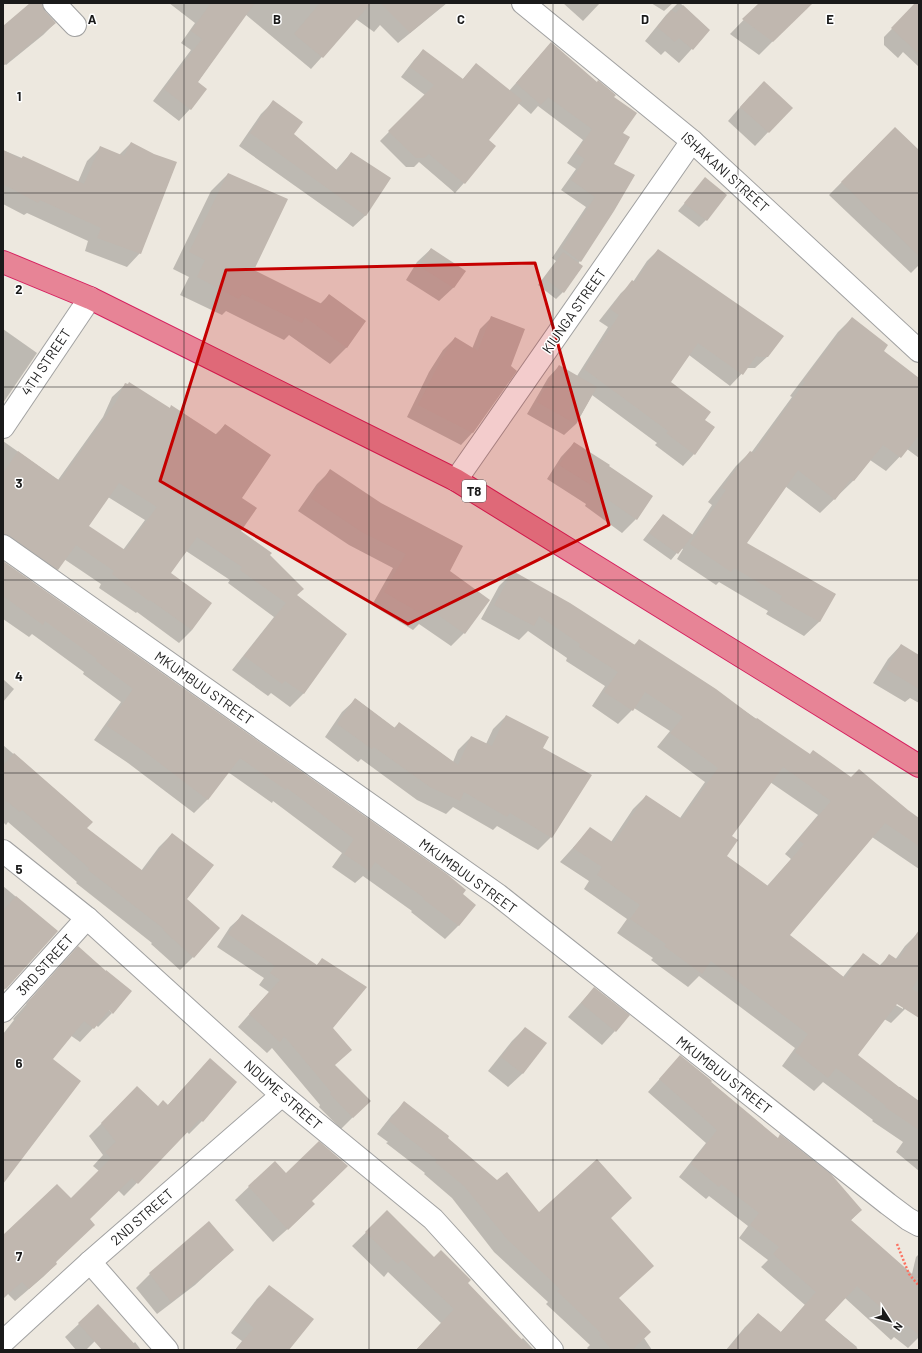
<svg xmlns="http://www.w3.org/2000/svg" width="922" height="1353" font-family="Barlow,sans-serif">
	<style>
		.shadow { fill: #0003; fill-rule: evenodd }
		.building { fill: #c0b7af; fill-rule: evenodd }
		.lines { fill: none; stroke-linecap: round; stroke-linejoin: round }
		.street-casing { stroke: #a1a1a1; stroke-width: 24 }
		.highway-casing { stroke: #d6205f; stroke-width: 24 }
		.path { stroke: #fc7161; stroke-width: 2.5; stroke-dasharray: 2 2; stroke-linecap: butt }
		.street { stroke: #fff; stroke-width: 22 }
		.highway { stroke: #e78496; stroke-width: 22 }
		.marked { fill: #c50000; fill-opacity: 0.2; stroke: #c50000; stroke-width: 3; stroke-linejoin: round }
		.grid { fill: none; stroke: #1a1a1a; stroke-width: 1; stroke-opacity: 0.55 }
		.labels { text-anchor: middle; stroke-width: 3; stroke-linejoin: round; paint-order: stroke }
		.shield { fill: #fff; stroke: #5f5f5f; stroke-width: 1 }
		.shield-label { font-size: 13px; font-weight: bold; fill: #1a1a1a }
		.street-label { font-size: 14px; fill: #1a1a1a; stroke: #fff }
		.grid-label { font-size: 13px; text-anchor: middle; font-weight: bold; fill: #1a1a1a; stroke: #fff; stroke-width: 3; stroke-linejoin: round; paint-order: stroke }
	</style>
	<rect width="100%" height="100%" fill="#ede8df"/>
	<!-- shadow -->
	<g class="shadow">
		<path d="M32 3H41V7L55 23 43 35 6 65 3 62V27Z"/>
		<path d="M169 3H447L398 43 380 25 374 32 356 19 311 69 245 14 197 83 205 89 190 109 179 121 153 101 191 50 181 43 195 23Z"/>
		<path d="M563 3H600L583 21Z"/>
		<path d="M651 3H673L664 11Z"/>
		<path d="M678 3H680L709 30 679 63 665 51 661 55 645 41 666 15Z"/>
		<path d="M760 3H765L793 21 759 55 730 34Z"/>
		<path d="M917 3 919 5V67L903 52 898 58 884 45V37Z"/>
		<path d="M551 43 613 97 621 133 612 164 613 211 578 264 582 267 563 292 556 299 538 285 556 261 552 258 586 207 561 190 576 169 567 163 583 140 538 106 531 114 518 103 487 140 464 183 455 193 419 162 414 167H406L380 141 425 95 401 77 414 60 423 50 462 80 476 64 509 91Z"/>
		<path d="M750 96 791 108 755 146 728 121Z"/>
		<path d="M273 102 293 135 336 170 351 153 366 215 353 227 239 146 261 114Z"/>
		<path d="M895 128 919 151V265L911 273 829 195Z"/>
		<path d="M131 143 140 253 127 267 85 251 88 241 27 213 24 215 3 204V150L78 182 87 161 101 147 119 155Z"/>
		<path d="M228 174 252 270 320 304 329 295 347 347 330 364 289 335 284 340 226 311 222 315 180 295 189 277 173 269 211 191Z"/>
		<path d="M705 179 706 220 699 227 678 211Z"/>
		<path d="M431 249 464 271 453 288 439 301 406 280 417 262Z"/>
		<path d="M658 250 767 357 755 368H747L730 386 689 355 670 382 703 420 714 428 694 454 683 466 655 445 657 443 592 395 576 424 564 435 527 414 548 378 559 366 577 376 608 327 599 321 621 293 633 282 647 261Z"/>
		<path d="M492 317 509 367 515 371 472 433 461 445 407 417 429 372 443 350 455 338 472 349 480 329Z"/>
		<path d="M852 318 882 351 919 379V458L907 449 886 471 870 460 854 480 820 513 785 486 745 544 835 594 819 622 804 636 766 614 768 611 719 582 716 585 677 559 683 549 681 548 671 560 643 540 657 522 663 515 692 535 712 505 708 502 736 466 750 452 751 453 792 397 790 396 838 332Z"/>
		<path d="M3 329 37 353 3 403Z"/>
		<path d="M126 384 169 409 171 407 215 435 225 425 241 498 240 531 268 555 295 595 345 634 303 694 290 707 271 693 268 696 232 670 274 617 228 583 230 580 186 551 169 574 192 630 179 643 137 612 136 613 99 588 101 584 64 559 58 569 44 582 3 553V441L58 480 103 417 112 397ZM108 497 145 520 123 550 87 526Z"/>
		<path d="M574 443 608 466 636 519 622 533 585 506 586 504 547 479 561 457Z"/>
		<path d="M330 471 448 571 488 600 464 633 451 646 419 624 413 630 372 605 393 568 349 545 298 511 317 484Z"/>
		<path d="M3 563 461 894 475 905 458 926 445 939 411 912 412 911 363 876 355 883 332 867 342 853 273 801 272 803 228 772 207 800 194 813 128 763 94 740 121 702 83 674 84 672 32 634 29 637 3 619Z"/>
		<path d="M513 572 634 645 639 640 810 755 851 778 919 819V869L872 837 789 935 843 977 850 968 863 955 879 966 889 956 895 960 905 946 919 932V1002L913 997 905 1009 891 1023 884 1019 856 1056 919 1102V1171L896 1152 903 1142 872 1121 873 1120 823 1082 814 1091 782 1066 795 1048 699 976 688 987 651 960 653 958 617 933 627 919 584 889 589 881 560 862 590 829 611 842 633 809 646 796 680 818 705 782 657 747 670 731 634 708 618 724 592 706 605 686 566 661 567 658 528 631 519 640 481 619 499 586ZM770 782 818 815 785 854 791 859 767 886 726 856 730 836ZM893 1001 903 1007V1009L892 1003Z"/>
		<path d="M901 645 919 656V703L910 698 905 702 873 683 888 659Z"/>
		<path d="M3 679 14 689 3 702Z"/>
		<path d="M356 699 394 728 399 723 453 762 458 750 471 737 486 744 493 729 506 716 542 748 551 837 538 850 497 826 493 830 453 807 446 814 417 800 361 759 358 762 325 737 342 712Z"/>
		<path d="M3 745 92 822 86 828 141 871 159 847 172 834 186 900 193 957 180 970 151 944 152 943 76 883 77 882 8 822 6 825 3 822Z"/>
		<path d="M3 886 57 931 3 991Z"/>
		<path d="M242 916 316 966 323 959 332 1028 334 1066 369 1101 341 1129 319 1107 320 1105 272 1048 267 1053 238 1027 269 992 259 985 264 978 217 947 230 927Z"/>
		<path d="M64 962 112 1013 98 1027 96 1025 80 1042 70 1035 51 1059 3 1182V1034L14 1020 13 1019Z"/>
		<path d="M594 988 615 1031 602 1045 568 1017Z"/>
		<path d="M525 1028 545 1044 522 1074 508 1087 488 1071 512 1041Z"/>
		<path d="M680 1056 861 1210 850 1221 919 1293V1337L908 1348 894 1337 891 1340 845 1298 824 1320 857 1347 855 1350H726L745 1327 758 1314 780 1333 805 1305 761 1267 768 1260 739 1238 748 1226 709 1196 706 1199 679 1177 706 1143 648 1092Z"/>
		<path d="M210 1059 202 1121 189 1134 187 1132 124 1196 118 1190 89 1219 55 1263 56 1264 43 1277 15 1301 8 1294 3 1299V1236L71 1200 99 1171 93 1166 103 1155 89 1136 137 1088 158 1107 167 1106Z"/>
		<path d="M404 1103 497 1181 539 1214 610 1218 618 1299 652 1350H589L587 1348 590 1345 546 1304 548 1302 494 1252 452 1198 424 1174 425 1173 386 1143 388 1142 377 1134 392 1115Z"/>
		<path d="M275 1162 311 1201 300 1218 273 1242 235 1200Z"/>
		<path d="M387 1212 434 1258 467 1283 521 1340 523 1338 534 1350H416L441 1323 388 1272 384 1277 352 1246Z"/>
		<path d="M233 1250 195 1285 157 1314 136 1288 150 1274Z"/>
		<path d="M919 1254V1279L911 1278 916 1257Z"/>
		<path d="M269 1287 270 1350H235L242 1341 231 1333 257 1299Z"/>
		<path d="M98 1306 100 1336 86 1350H76L65 1337Z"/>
		<path d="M135 1342 141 1350H127Z"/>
	</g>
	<!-- building -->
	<g class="building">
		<path d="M30 3H42L45 11 56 23 3 66V26Z"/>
		<path d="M211 3H255L198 82 207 89 191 110 164 89 202 39 191 31Z"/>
		<path d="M320 3H371L323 58 294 34Z"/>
		<path d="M380 3H446L410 33Z"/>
		<path d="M759 3H813L773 42 742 19Z"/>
		<path d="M915 3H919V54L891 28Z"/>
		<path d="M683 5 710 30 693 50 679 38 675 42 657 27 671 10 676 13Z"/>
		<path d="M551 42 597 82 598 80 616 95 614 97 637 113 623 133 630 137 614 164 635 175 614 211 581 262 562 248 595 197 571 180 585 159 576 153 592 129 548 97 541 105 516 83Z"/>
		<path d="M423 49 463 79 476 63 522 100 489 140 496 146 465 184 429 154 424 158H416L388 131 434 85 410 67Z"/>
		<path d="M764 81 793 108 769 133 740 107Z"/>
		<path d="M273 100 303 122 294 134 338 171 351 152 391 178 366 216 250 133Z"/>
		<path d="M895 127 919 150V256L884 222 883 223 841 182Z"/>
		<path d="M131 142 154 154 177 162 141 254 97 238 101 228 40 200 38 203 3 184V150L21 159 23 156 84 184 100 146 124 156Z"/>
		<path d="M228 173 288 199 254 270 322 304 329 294 366 321 347 348 305 317 302 323 242 294 239 299 197 277 205 260 189 252Z"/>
		<path d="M705 177 727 195 707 221 684 203Z"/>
		<path d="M431 248 466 271 454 288 419 266Z"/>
		<path d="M658 249 784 336 768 357H759L756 356 743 375 698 343 671 382 711 412 705 420 715 427 695 455 666 433 668 431 584 369 619 315 610 309 632 280 635 282Z"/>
		<path d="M563 252 583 266 564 293 544 278Z"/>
		<path d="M491 316 525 329 511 366 517 371 473 433 418 405 441 360 455 337 478 351Z"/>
		<path d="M852 317 888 345 884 351 919 378V435L901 458 883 445 854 481 851 479 835 500 798 470 747 543 836 594 820 622 780 600 782 596 734 568 731 572 690 544 726 490 722 488 750 451 754 453 805 382 803 381Z"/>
		<path d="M559 365 597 387 576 424 537 402Z"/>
		<path d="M129 382 170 408 171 405 217 435 225 424 271 455 242 498 257 508 241 531 272 553 270 555 304 589 297 595 347 634 304 694 285 681 282 684 244 656 286 603 240 570 242 567 197 537 171 573 212 603 192 630 150 600 149 601 112 574 114 571 76 545 58 570 10 536 3 534V473L18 451 60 481 116 402 125 383 128 384ZM119 483 157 507 125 550 89 526Z"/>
		<path d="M574 442 610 465 609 466 653 496 637 520 597 492 599 490 559 465Z"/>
		<path d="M330 469 381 503 463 546 450 571 490 600 465 634 431 610 427 617 384 592 406 554 362 532 311 498Z"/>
		<path d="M663 514 693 535 678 554 649 533Z"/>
		<path d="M3 561 447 874 466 890 463 894 476 905 459 926 423 899 424 898 375 862 369 871 344 854 354 839 287 788 286 790 240 758 208 800 141 749 107 726 133 689 96 661 97 659 45 621 43 625 3 596Z"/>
		<path d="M513 571 570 603 635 645 639 639 716 689 756 719 757 718 810 754 813 750 851 777 859 769 908 810 919 818V846L885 823 790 935 845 978 863 953 881 966 889 954 898 960 919 930V977L912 989 919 993V1018L897 1004 858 1055 899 1087H900L919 1101V1130L885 1107 886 1106 836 1068 828 1078 795 1052 808 1034 711 961 702 974 664 946 666 944 630 919 640 905 597 875 602 867 573 848 590 827 614 843 646 795 682 819 718 768 670 733 683 717 645 692 633 711 604 692 618 672 579 647 580 644 539 616 534 626 494 605ZM783 767 831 801 798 840 804 844 768 886 727 856 738 840 732 836Z"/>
		<path d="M901 644 919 655V689L886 669Z"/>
		<path d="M355 698 395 728 399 722 458 765 471 736 492 746 506 715 549 737 543 748 592 775 552 838 510 813 507 817 464 792 460 801 430 787 374 747 372 749 337 724Z"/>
		<path d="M14 753 93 822 87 828 143 871 172 833 214 865 187 899 220 928 194 958 163 930 164 929 88 870 89 868 22 810 20 812 3 798V766Z"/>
		<path d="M16 896 58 931 6 989 3 987V911Z"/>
		<path d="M242 914 317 965 322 958 367 987 333 1028 352 1050 335 1065 371 1101 353 1118 330 1094 331 1092 284 1036 280 1042 249 1014 280 980 270 973 275 966 228 934Z"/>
		<path d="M78 946 106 971V970L132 991 113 1014 109 1010 94 1029 84 1021 53 1059 81 1081 3 1184V1036L28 1005 26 1004Z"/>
		<path d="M594 987 630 1015 616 1032 581 1003Z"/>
		<path d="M525 1027 547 1043 523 1074 501 1057Z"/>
		<path d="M680 1055 712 1081 711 1082 778 1138 780 1134 831 1174 862 1210 851 1220 919 1280V1335L907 1325 904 1328 857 1286 825 1320 859 1350H727L758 1313 781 1332 816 1292 773 1254 779 1247 750 1225 759 1213 721 1184 719 1187 691 1164 717 1130 659 1079Z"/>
		<path d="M210 1058 237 1082 203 1122 200 1119 138 1184 132 1178 90 1219 95 1225 56 1262 57 1264 29 1289 22 1282 3 1298V1235L57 1184 71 1198 111 1158 105 1152 116 1142 101 1123 137 1086 158 1106 163 1100 168 1105Z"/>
		<path d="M404 1101 449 1136 448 1138 497 1180 507 1172 539 1212 597 1159 632 1198 611 1218 654 1266 619 1298 651 1332 632 1350H612L599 1335 601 1333 557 1291 560 1289 507 1239 464 1186 435 1162 437 1160 398 1130 399 1129 389 1121Z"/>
		<path d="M319 1141 348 1166 312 1201 315 1204 288 1230 248 1186 275 1161 286 1173Z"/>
		<path d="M387 1210 434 1257 441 1250 471 1280 468 1283 532 1350H416L454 1309 402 1260 398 1264 365 1232Z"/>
		<path d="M209 1221 234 1250 210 1271 171 1302 149 1273Z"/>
		<path d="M269 1285 314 1319 289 1350H235L254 1328 243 1319Z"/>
		<path d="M98 1304 140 1350H102L78 1323Z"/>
	</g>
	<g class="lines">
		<!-- street casing -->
		<g class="street-casing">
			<g id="street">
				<path d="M54 3 75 25"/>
				<path d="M523 3 692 141 919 351"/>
				<path d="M3 427 90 298"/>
				<path d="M456 480 692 141"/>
				<path d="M3 546 498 895 888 1204 908 1219 919 1225"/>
				<path d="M3 851 87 918 282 1095 433 1219 552 1350"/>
				<path d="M3 1011 87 918"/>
				<path d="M90 1262 167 1350"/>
				<path d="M3 1342 90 1262 282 1095"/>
			</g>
		</g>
		<!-- highway casing -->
		<g class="highway-casing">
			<path id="highway" d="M3 262 90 298 456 480 919 766"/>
		</g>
		<!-- path -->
		<path class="path" d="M897 1244 909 1274 919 1286"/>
		<!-- street -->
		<use href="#street" class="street"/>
		<!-- highway -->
		<use href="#highway" class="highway"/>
	</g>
	<!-- marked area -->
	<path class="marked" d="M535 263 609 525 408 624 160 481 226 270Z"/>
	<!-- grid -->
	<path class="grid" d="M184 3V1350M369 3V1350M553 3V1350M738 3V1350M3 193H919M3 387H919M3 580H919M3 773H919M3 966H919M3 1160H919"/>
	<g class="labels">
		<!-- shield labels -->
		<rect class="shield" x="462" y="480" width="24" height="22" rx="3"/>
		<g class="shield-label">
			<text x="474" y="496">T8</text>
		</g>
		<!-- street labels -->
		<g class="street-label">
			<text transform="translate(725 172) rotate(42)" y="5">ISHAKANI STREET</text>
			<text transform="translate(574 311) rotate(-55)" y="5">KIUNGA STREET</text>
			<text transform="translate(46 362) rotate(-56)" y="5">4TH STREET</text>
			<text transform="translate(204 688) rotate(35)" y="5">MKUMBUU STREET</text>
			<text transform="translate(468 876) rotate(36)" y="5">MKUMBUU STREET</text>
			<text transform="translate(45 965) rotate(-48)" y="5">3RD STREET</text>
			<text transform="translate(724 1075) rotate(38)" y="5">MKUMBUU STREET</text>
			<text transform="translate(283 1095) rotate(41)" y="5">NDUME STREET</text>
			<text transform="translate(142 1217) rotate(-41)" y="5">2ND STREET</text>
		</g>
	</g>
	<g class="grid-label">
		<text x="92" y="24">A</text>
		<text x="277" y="24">B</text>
		<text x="461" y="24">C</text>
		<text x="645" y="24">D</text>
		<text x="830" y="24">E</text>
		<text x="19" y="101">1</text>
		<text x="19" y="294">2</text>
		<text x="19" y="488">3</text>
		<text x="19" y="681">4</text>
		<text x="19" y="874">5</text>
		<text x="19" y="1068">6</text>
		<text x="19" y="1261">7</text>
	</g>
	<!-- border -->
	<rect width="922" height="1353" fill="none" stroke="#1a1a1a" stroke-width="8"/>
	<!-- north arrow -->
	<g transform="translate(890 1321) rotate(126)" stroke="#ffffff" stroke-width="3" paint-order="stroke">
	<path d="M0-3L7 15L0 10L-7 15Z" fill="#1a1a1a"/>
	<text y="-6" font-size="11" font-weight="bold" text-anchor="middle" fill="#1a1a1a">N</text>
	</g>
</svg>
